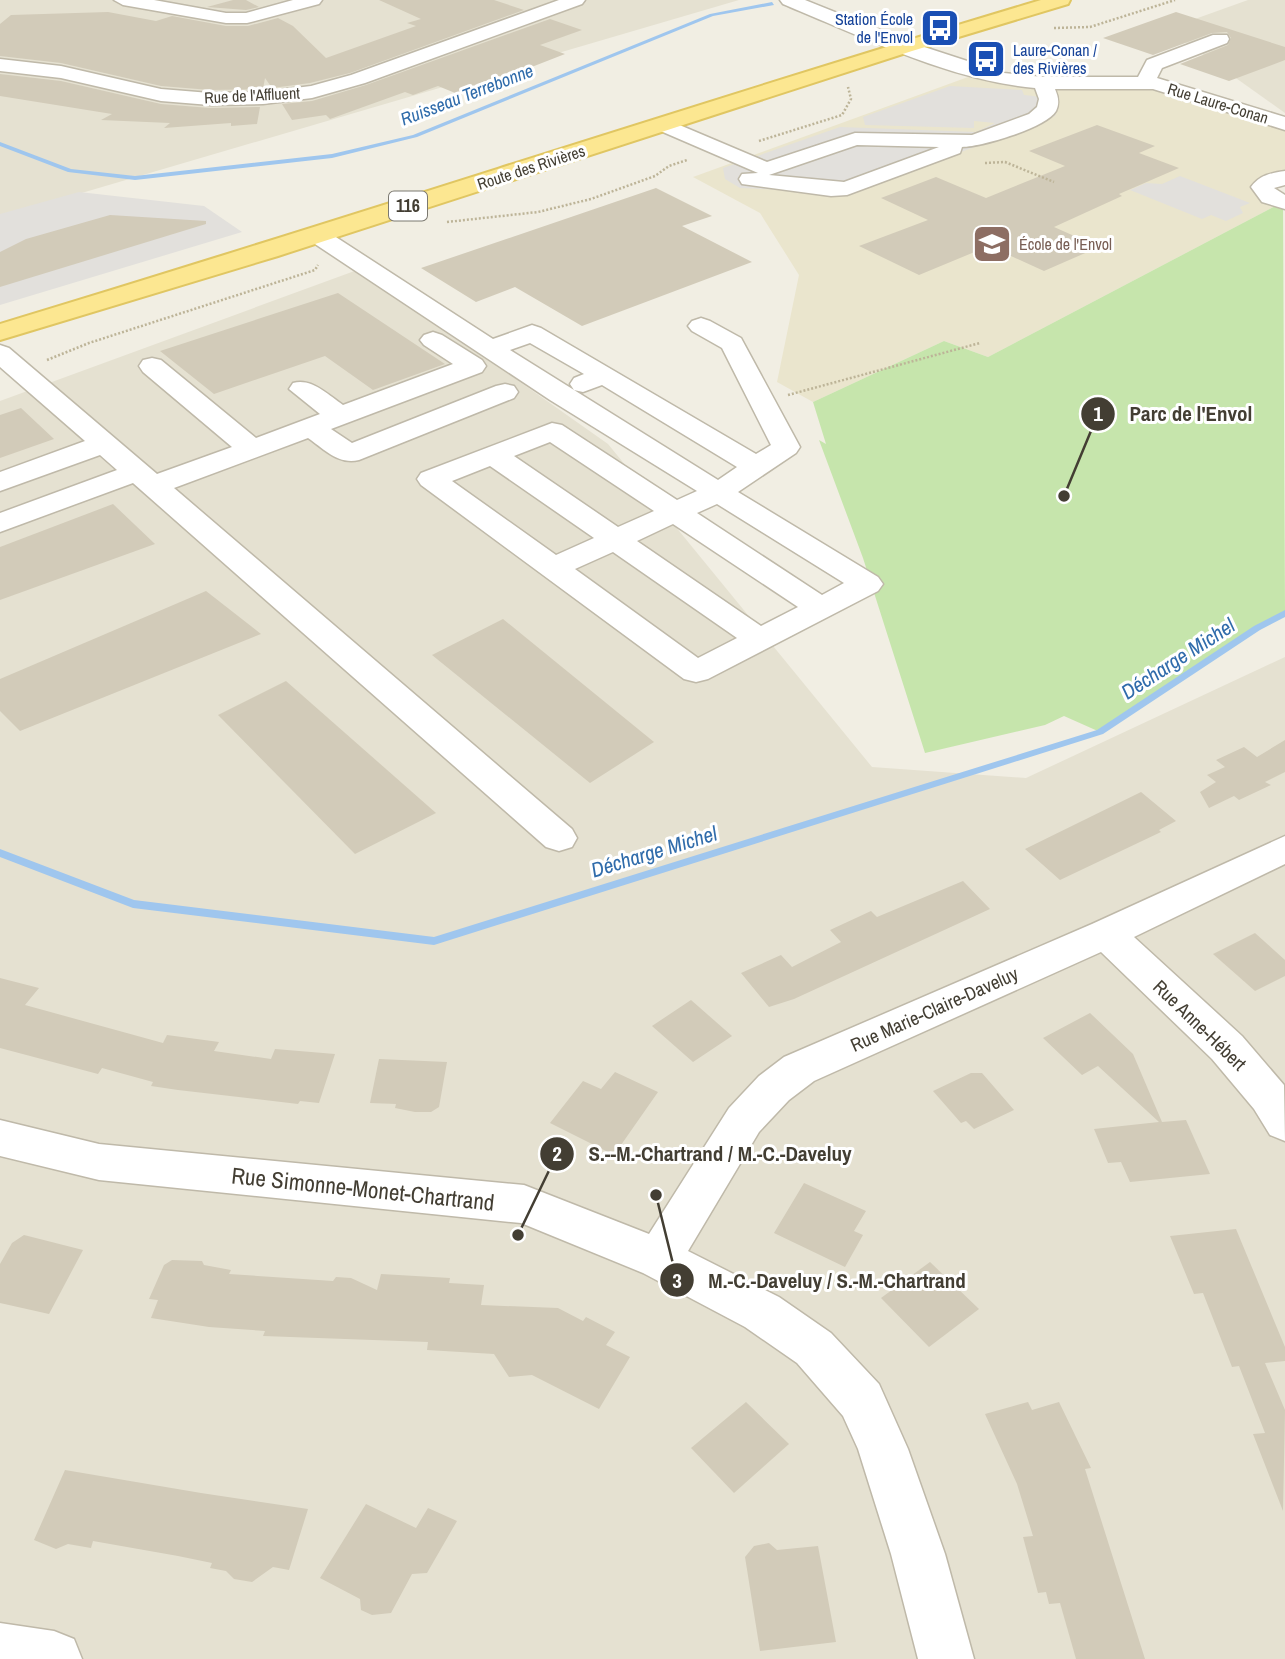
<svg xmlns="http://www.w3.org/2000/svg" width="1285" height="1659" font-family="'Archivo Narrow',sans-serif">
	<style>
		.residential { fill: #e5e1d1 }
		.education { fill: #eae5cd }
		.green { fill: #c6e5ac }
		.parking { fill: #e2e0dc }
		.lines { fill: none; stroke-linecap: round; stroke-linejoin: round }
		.stream { fill: #9fc6ee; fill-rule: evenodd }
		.building { fill: #d2cbb9 }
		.minor-casing { stroke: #bfb9a9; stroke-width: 3 }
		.major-casing { stroke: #e0c662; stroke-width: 4 }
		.path { stroke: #bdb498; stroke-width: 2.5; stroke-dasharray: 2 2; stroke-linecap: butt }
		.minor { fill: #fff; fill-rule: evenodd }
		.major { fill: #fce791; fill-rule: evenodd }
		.labels { text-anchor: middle; stroke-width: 6; stroke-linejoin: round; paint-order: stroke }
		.far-transit-label { font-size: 16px; fill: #164399; stroke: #fff; text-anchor: end }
		.far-street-label { font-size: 16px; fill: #433e33; stroke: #fff }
		.far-education-label { font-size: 16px; fill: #785e54; stroke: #fff; text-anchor: start }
		.far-water-label { font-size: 18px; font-style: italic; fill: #306cab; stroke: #fff }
		.shield { fill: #fff; stroke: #7b7870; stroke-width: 2 }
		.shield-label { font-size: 18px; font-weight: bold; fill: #433e33 }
		.street-label { font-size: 19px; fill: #433e33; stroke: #fff }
		.water-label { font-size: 21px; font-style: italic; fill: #306cab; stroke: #fff }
		.near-street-label { font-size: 23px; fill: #433e33; stroke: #fff }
		.leader { fill: none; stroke: #433e33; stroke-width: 2.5 }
		.callout-dot { fill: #433e33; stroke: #fff; stroke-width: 2.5 }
		.mark-label { font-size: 21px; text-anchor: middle; font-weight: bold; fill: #fff }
		.callout-label { font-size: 21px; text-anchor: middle; font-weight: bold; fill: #433e33; stroke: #fff; stroke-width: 6; stroke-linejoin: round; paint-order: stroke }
	</style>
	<rect width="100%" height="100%" fill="#f1eee3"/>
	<!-- residential -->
	<g class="residential">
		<path d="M0 0H739L0 217Z"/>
		<path d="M1248 0H1285V113L1167 29Z"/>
		<path d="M360 269 608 444 872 767 1026 778 1285 657V1659H0V401Z"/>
	</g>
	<!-- education -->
	<path class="education" d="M979 73 1011 80 1139 83 1285 124V178L1267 182 1283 202 988 357 944 341 813 402 777 382 799 275 760 213 693 177Z"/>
	<!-- green -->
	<path class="green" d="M1283 202 1285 614 1232 642 1100 732 1064 716 1045 725 925 753 863 558 819 440 826 444 813 402 944 341 988 357Z"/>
	<!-- parking -->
	<g class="parking">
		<path d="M950 86 1022 90 1024 95 1034 96 1059 106 1055 116 1034 125 850 193 740 188 725 179 723 168 840 127 976 132 995 123 974 121V128L865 125 863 117Z"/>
		<path d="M1180 176 1250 203 1240 207 1243 213 1226 221 1211 215 1202 219 1130 190 1146 183 1162 184Z"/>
		<path d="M79 192 204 206 242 232 0 305V214Z"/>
	</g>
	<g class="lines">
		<!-- stream -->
		<g class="stream">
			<path d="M772 2 774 5 713 16 417 137 332 158 135 180 68 172 0 146V142L71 169 135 176 332 154 413 135 710 14Z"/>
			<path d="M1285 610V617L1260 630 1103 734 434 945 133 908 0 857V849L134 900 434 937 1097 730 1254 626Z"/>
		</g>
	</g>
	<!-- building -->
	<g class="building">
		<path d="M233 0H246L259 7 246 10 207 7Z"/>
		<path d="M379 0H494L524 10 350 73 310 83 272 88 265 78 263 89 210 90 161 86 61 63 0 56V24L11 15 108 12 156 21 172 16 226 26H248L278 18 293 26 326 58 416 26 407 23 421 19Z"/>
		<path d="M1176 12 1285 47V60L1229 81 1180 64 1228 45 1231 38 1227 32 1212 33 1153 55 1103 38Z"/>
		<path d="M550 19 582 30 540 45 565 54 460 95 438 86 413 95 405 92 330 119 326 115 292 120 282 104 312 101 366 85Z"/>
		<path d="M0 74 61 81 161 104 210 108 260 107 257 124 231 126V123L164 128 170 123 101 120 112 114 0 96Z"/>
		<path d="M1097 125 1155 146 1139 153 1179 168 1119 194 1122 196 1054 227 1099 247 1044 271 989 246 919 275 859 246 928 220 881 198 936 177 986 198 1065 166 1029 151Z"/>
		<path d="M656 188 712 216 682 226 752 262 582 326 515 287 476 302 421 268Z"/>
		<path d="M110 215 206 221V224L0 287V252L26 239Z"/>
		<path d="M338 293 445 364 373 390 325 356 214 394 160 351Z"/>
		<path d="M21 408 54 439 0 458V415Z"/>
		<path d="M113 504 155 544 0 600V547Z"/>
		<path d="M206 591 261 634 20 731 0 711V679Z"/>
		<path d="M503 619 654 742 590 783 432 655Z"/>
		<path d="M286 681 436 813 355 854 218 715Z"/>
		<path d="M1285 740V772L1265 782 1271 785 1239 800 1234 796 1209 808 1200 792 1216 782 1207 775 1225 767 1216 760 1244 747 1257 757Z"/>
		<path d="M1141 792 1176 821 1159 830 1161 832 1060 880 1025 849Z"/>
		<path d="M963 881 990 909 794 999 769 1007 741 973 781 955 792 967 841 942 830 930 871 911 877 917Z"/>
		<path d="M1255 933 1285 960V976L1255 991 1213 954Z"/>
		<path d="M0 978 39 988 25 1005 163 1043 167 1035 219 1042 214 1051 271 1059 275 1049 335 1054 319 1103 300 1101 298 1104 178 1090 151 1086 153 1082 102 1068 98 1074 0 1048Z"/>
		<path d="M691 1000 732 1036 693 1062 652 1026Z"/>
		<path d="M1090 1013 1133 1054 1162 1122 1186 1120 1210 1174 1130 1182 1121 1162 1108 1163 1094 1129 1159 1122 1098 1066 1082 1075 1043 1038Z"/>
		<path d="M379 1059 447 1062 439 1107 431 1112H415L395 1108 396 1104 370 1103Z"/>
		<path d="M615 1072 658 1092 614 1155 550 1123 583 1081 601 1089Z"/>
		<path d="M971 1073H982L1014 1110 974 1129 966 1121 961 1123 933 1091Z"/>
		<path d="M804 1183 866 1211 854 1231 863 1235 845 1267 774 1233Z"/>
		<path d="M1236 1229 1285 1347V1361L1265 1363 1285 1410 1283 1511 1253 1434 1265 1433 1239 1366 1232 1367 1203 1293 1194 1294 1170 1236Z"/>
		<path d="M24 1235 83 1250 49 1314 0 1303V1264L12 1243Z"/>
		<path d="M172 1260 202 1261 204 1265 231 1270 229 1274 333 1281 336 1277 351 1278 377 1290 381 1274 450 1278 449 1283 484 1285 481 1305 558 1308 583 1321 586 1317 615 1332 606 1345 630 1357 599 1409 532 1375 509 1377 494 1354 427 1350 428 1342 263 1336 265 1331 209 1327 151 1318 158 1300 149 1299 164 1265Z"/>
		<path d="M930 1262 979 1309 929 1347 881 1298Z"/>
		<path d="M746 1402 789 1444 734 1493 691 1448Z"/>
		<path d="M1028 1402 1032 1410 1059 1402 1091 1468 1085 1469 1145 1659H1076L1060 1603 1049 1604 1046 1592 1038 1593 1023 1537 1033 1536 1017 1484 985 1414Z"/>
		<path d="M65 1470 201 1493 308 1509 289 1570 273 1567 252 1582 234 1579 226 1571 210 1568 212 1563 178 1556 93 1541 91 1548 68 1544 56 1549 34 1540Z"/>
		<path d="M366 1504 416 1528 428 1508 457 1521 427 1573 412 1574 391 1613 372 1615 361 1610 360 1599 320 1578Z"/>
		<path d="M769 1543 777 1550 818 1546 836 1642 760 1651 745 1557 754 1546Z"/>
	</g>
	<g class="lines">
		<!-- minor casing -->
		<g class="minor-casing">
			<g id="minor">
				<path d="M114 0H154L226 13H246L293 0H322L319 4 247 23H226L123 5Z"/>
				<path d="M559 0H585L582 4 365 83 312 98 263 104 210 105 161 101 61 78 0 71V59L61 66 161 89 210 93 263 92 311 86 351 75Z"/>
				<path d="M780 0H805L912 43 1004 73 1043 77H1138L1147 60 1213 35H1227L1229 39 1227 43 1162 68 1157 78 1285 117V130L1153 89H1055C1058 96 1060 103 1056 111 1046 128 981 147 962 147L960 153 847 195 831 196 742 184 739 179 742 174 758 173 656 129 653 125 656 121H670L767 162 855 133 972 135 1029 114 1037 107 1039 99 1035 88C948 80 863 37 783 4ZM857 145 939 147 844 182 769 175Z"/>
				<path d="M1285 171V185L1274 188 1285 195V209L1262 202 1251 187C1260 175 1271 173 1285 171Z"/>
				<path d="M317 228 325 230 493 339 532 325 541 328 756 454 771 445 722 348 692 331 688 326 692 321 701 318 710 321 741 338 800 447 796 453 738 492 878 577 883 584 878 591 708 679 696 682 684 679 421 485 417 479 421 473 552 423 562 425 677 500 697 491 550 400 309 240 305 235 309 230ZM530 343 584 374 574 378 570 384 574 390 583 392 602 385 737 467 718 480 510 350ZM550 442 654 511 618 527 514 456ZM490 466 594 538 556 555 452 481ZM717 504 844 583 822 595 697 513ZM673 524 798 607 761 626 637 541ZM613 552 737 638 698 658 575 569Z"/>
				<path d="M433 332 442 335 482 360 486 366 482 372 331 429 352 443 496 386 505 384 514 386 518 392 514 398 359 460C338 465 324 449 308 438L174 488 572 829 577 838 572 847 559 851 546 847 133 483 0 532V513L117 470 100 455 0 491V472L85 441 0 367V345L9 348 157 474 232 447 143 372 139 366 143 360 152 358 161 360 256 438 320 414 289 389 293 383C312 378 327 394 343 405L453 364 424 345 420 340 424 335Z"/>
				<path d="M1285 836V864L1134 937 1242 1036 1284 1085 1285 1141 1270 1135 1254 1109 1212 1059 1101 952 814 1081 789 1100 759 1132 688 1251 779 1297 831 1333 879 1384 908 1449 945 1554 974 1659H918L891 1554 858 1449 843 1416 797 1363 745 1327 643 1273 521 1223 99 1180 0 1156V1120L99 1144 524 1185 649 1234 729 1108 759 1076 784 1057 1092 924Z"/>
				<path d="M0 1623 54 1631 74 1639 82 1659H0Z"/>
			</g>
		</g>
		<!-- major casing -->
		<g class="major-casing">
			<path id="major" d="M1041 0H1070L1068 4 912 51 278 256 0 340V324C348 219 693 104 1041 0Z"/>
		</g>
		<!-- path -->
		<g class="path">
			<path d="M1054 28 1090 27 1175 0"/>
			<path d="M759 141 842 115 851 99 848 87"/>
			<path d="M985 163 1005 162 1054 182"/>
			<path d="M447 222 538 212 591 199 655 176 669 166 687 160"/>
			<path d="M47 360 89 343 315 270 318 265"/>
			<path d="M788 395 980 343"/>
		</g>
		<!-- minor -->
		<use href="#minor" class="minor"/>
		<!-- major -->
		<use href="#major" class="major"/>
	</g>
	<!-- icons -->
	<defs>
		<g id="bus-square" transform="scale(2.0125)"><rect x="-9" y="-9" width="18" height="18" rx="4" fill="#1a4fb4" stroke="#fff"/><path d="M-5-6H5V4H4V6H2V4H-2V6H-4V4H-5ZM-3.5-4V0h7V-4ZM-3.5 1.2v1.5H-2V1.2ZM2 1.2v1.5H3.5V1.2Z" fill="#fff"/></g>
		<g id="school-square" transform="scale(2.0125)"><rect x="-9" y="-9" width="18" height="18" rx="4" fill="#8d6e63" stroke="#fff"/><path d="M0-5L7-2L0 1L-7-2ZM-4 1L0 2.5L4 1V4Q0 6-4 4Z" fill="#fff"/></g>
	</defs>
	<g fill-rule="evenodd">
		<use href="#bus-square" x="940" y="28"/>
		<use href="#bus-square" x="986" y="59"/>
		<use href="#school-square" x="992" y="244"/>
	</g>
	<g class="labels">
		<!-- far-transit labels -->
		<g class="far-transit-label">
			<text x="913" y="25">Station École<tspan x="913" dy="18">de l'Envol</tspan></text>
			<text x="1013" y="56" text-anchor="start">Laure-Conan /<tspan x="1013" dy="18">des Rivières</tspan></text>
		</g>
		<!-- far-street labels -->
		<g class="far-street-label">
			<text transform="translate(252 95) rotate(-3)" y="6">Rue de l'Affluent</text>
			<text transform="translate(1218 103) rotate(17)" y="6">Rue Laure-Conan</text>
			<text transform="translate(531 167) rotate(-18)" y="6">Route des Rivières</text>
		</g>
		<!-- far-education labels -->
		<g class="far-education-label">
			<text x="1019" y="250">École de l'Envol</text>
		</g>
		<!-- far-water labels -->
		<g class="far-water-label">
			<text transform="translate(467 95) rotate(-21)" y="6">Ruisseau Terrebonne</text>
		</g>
		<!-- shield labels -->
		<rect class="shield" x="389" y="191.5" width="38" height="29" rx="5"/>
		<g class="shield-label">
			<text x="408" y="212">116</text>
		</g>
		<!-- street labels -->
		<g class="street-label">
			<text transform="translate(934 1009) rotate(-24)" y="7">Rue Marie-Claire-Daveluy</text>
			<text transform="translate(1200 1025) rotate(44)" y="7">Rue Anne-Hébert</text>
		</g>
		<!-- water labels -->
		<g class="water-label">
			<text transform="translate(1178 659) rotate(-33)" y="7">Décharge Michel</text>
			<text transform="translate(654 852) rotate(-17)" y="7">Décharge Michel</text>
		</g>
		<!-- near-street labels -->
		<g class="near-street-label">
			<text transform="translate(363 1189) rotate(6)" y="8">Rue Simonne-Monet-Chartrand</text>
		</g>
	</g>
	<!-- callouts -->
	<path class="leader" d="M1064 496L1098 414M518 1235L557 1154M656 1195L677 1280"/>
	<g class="callout-dot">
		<circle cx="1064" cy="496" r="7"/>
		<circle cx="518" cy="1235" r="7"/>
		<circle cx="656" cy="1195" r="7"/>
		<circle cx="1098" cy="414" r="18"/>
		<circle cx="557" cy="1154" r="18"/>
		<circle cx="677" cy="1280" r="18"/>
	</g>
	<g class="mark-label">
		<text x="1098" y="421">1</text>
		<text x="557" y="1161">2</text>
		<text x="677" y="1288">3</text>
	</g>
	<g class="callout-label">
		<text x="1191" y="421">Parc de l'Envol</text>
		<text x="720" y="1161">S.--M.-Chartrand / M.-C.-Daveluy</text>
		<text x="837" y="1288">M.-C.-Daveluy / S.-M.-Chartrand</text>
	</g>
</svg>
